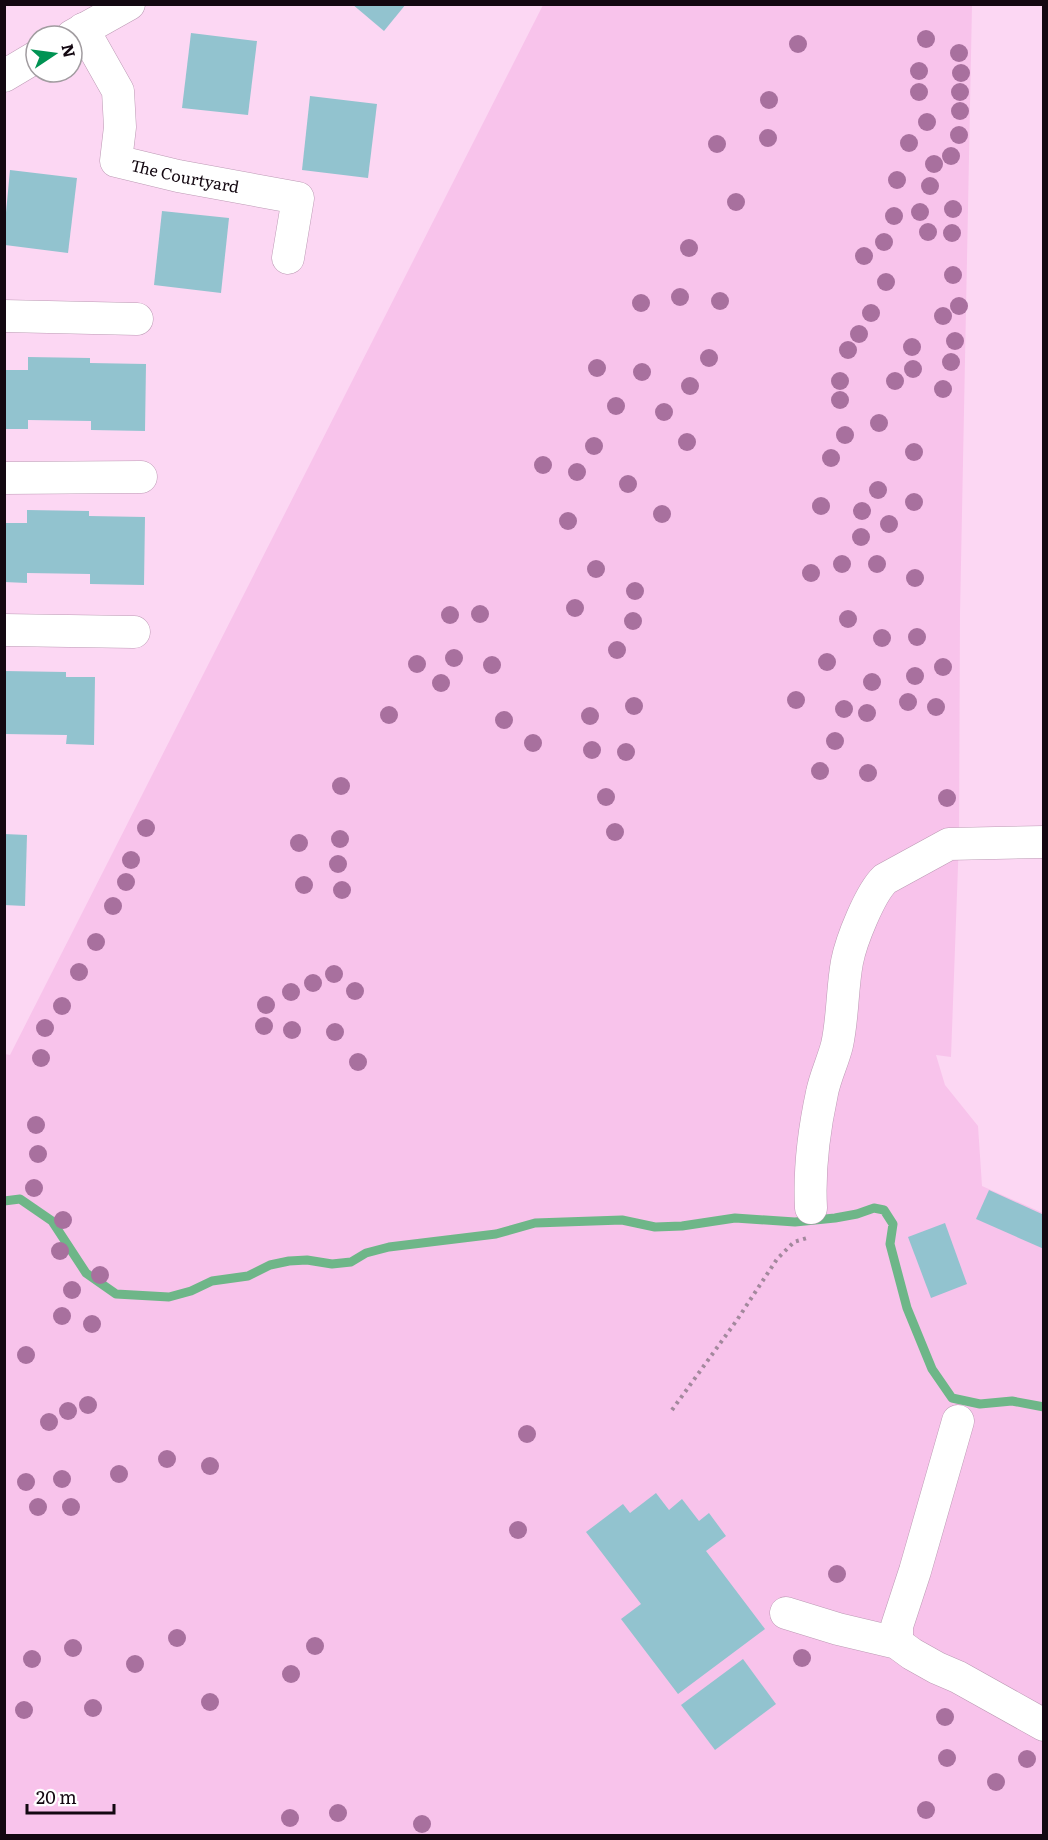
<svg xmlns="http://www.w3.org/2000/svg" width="1048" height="1840" font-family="Literata,serif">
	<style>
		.green { fill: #f8c3eb }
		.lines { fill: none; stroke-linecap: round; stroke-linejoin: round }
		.stream { stroke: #6eb688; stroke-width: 9 }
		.building { fill: #92c3cf }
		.minor-casing { stroke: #bc9ab4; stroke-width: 33 }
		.path { stroke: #a3889d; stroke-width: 4; stroke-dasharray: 3 4.5; stroke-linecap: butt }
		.minor { stroke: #fff; stroke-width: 32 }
		.tree { fill: #a8709e }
		.labels { text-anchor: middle; stroke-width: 4.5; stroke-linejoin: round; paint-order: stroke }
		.street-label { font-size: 16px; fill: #130811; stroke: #fff }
	</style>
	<rect width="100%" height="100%" fill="#fcd7f3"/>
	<!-- green -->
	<path class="green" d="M543 5H972L960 614 959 839 951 1057 936 1055 945 1085 978 1126 982 1186 1043 1213V1835L5 1836V1054L10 1055Z"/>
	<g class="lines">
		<!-- stream -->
		<path class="stream" d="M4 1201 20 1199 52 1221 86 1273 116 1294 169 1297 191 1291 212 1281 248 1276 270 1265 289 1261 307 1260 332 1264 351 1262 366 1253 389 1247 496 1234 535 1223 622 1220 655 1227 682 1226 735 1218 795 1222 835 1218 857 1214 874 1208 884 1210 893 1224 890 1244 907 1308 932 1369 952 1398 980 1404 1012 1401 1044 1407"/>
	</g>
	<!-- building -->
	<g class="building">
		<path d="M352 4H406L384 31Z"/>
		<path d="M191 33 257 41 248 115 182 108Z"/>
		<path d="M310 96 377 104 368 178 302 170Z"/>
		<path d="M10 170 77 178 68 253 5 245V223Z"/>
		<path d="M162 211 229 218 221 293 154 285Z"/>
		<path d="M28 357 90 358V363L146 364 145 431 91 430V421L28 420V429H4V370H28Z"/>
		<path d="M27 510 89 511V516L145 517 144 585 90 584V574L27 573V583L4 582V523H27Z"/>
		<path d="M4 671 66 672V677H95L94 745 66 744 67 735 4 734Z"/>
		<path d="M4 834 27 835 25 906 4 905Z"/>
		<path d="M989 1190 1044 1215V1249L976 1219Z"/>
		<path d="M945 1223 967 1284 931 1298 908 1237Z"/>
		<path d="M656 1493 669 1510 682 1499 699 1521 709 1513 726 1536 706 1551 765 1629 678 1694 621 1619 641 1604 586 1532 623 1504 630 1513Z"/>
		<path d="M743 1659 776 1704 715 1750 681 1705Z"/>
	</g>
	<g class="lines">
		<!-- minor casing -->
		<g class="minor-casing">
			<g id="minor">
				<path id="s1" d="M83 29 118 91 120 127 116 161 178 176 298 198 288 258"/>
				<path d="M72 36 129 4"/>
				<path d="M4 76 36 57"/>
				<path d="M4 316 137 319"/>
				<path d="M4 478 141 477"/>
				<path d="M4 630 134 632"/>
				<path d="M811 1208C809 1170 814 1130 822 1093 825 1077 833 1061 837 1045 843 1018 842 989 847 962 851 941 870 893 885 879L949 844 1044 842"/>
				<path d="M786 1613 838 1629 897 1643 912 1654 937 1668 958 1677 1044 1725"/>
				<path d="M897 1643V1626L915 1571 958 1421"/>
			</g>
		</g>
		<!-- path -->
		<path class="path" d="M672 1410 737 1320 777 1259 794 1242 807 1238"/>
		<!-- minor -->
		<use href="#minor" class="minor"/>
	</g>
	<!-- trees -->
	<g class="tree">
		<circle cx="926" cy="39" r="9"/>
		<circle cx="798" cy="44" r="9"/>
		<circle cx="959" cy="53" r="9"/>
		<circle cx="919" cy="71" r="9"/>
		<circle cx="961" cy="73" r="9"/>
		<circle cx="919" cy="92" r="9"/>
		<circle cx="960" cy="92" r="9"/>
		<circle cx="769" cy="100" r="9"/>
		<circle cx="960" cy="111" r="9"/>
		<circle cx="927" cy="122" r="9"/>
		<circle cx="959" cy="135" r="9"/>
		<circle cx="768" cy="138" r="9"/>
		<circle cx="909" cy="143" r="9"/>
		<circle cx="717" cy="144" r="9"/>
		<circle cx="951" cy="156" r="9"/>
		<circle cx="934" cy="164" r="9"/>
		<circle cx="897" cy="180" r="9"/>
		<circle cx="930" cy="186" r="9"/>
		<circle cx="736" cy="202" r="9"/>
		<circle cx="953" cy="209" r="9"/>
		<circle cx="920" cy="212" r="9"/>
		<circle cx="894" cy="216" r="9"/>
		<circle cx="928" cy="232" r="9"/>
		<circle cx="952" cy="233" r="9"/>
		<circle cx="884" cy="242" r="9"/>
		<circle cx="689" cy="248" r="9"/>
		<circle cx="864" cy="256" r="9"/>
		<circle cx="953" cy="275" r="9"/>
		<circle cx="886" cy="282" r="9"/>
		<circle cx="680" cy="297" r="9"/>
		<circle cx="720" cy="301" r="9"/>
		<circle cx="641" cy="303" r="9"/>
		<circle cx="959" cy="306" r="9"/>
		<circle cx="871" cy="313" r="9"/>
		<circle cx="943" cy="316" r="9"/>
		<circle cx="859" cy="334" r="9"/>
		<circle cx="955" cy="341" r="9"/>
		<circle cx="912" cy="347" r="9"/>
		<circle cx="848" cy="350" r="9"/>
		<circle cx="709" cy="358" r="9"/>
		<circle cx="951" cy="362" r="9"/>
		<circle cx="597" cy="368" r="9"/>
		<circle cx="913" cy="369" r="9"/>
		<circle cx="642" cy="372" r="9"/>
		<circle cx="840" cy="381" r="9"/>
		<circle cx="895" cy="381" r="9"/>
		<circle cx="690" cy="386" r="9"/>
		<circle cx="943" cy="389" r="9"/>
		<circle cx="840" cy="400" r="9"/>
		<circle cx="616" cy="406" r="9"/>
		<circle cx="664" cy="412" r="9"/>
		<circle cx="879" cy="423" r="9"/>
		<circle cx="845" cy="435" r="9"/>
		<circle cx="687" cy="442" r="9"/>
		<circle cx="594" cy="446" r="9"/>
		<circle cx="914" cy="452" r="9"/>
		<circle cx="831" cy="458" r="9"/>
		<circle cx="543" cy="465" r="9"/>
		<circle cx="577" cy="472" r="9"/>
		<circle cx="628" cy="484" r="9"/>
		<circle cx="878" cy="490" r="9"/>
		<circle cx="914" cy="502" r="9"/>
		<circle cx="821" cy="506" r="9"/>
		<circle cx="862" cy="511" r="9"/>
		<circle cx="662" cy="514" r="9"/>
		<circle cx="568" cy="521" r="9"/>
		<circle cx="889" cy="524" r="9"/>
		<circle cx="861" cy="537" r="9"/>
		<circle cx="842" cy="564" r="9"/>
		<circle cx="877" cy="564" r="9"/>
		<circle cx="596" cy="569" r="9"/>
		<circle cx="811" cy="573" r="9"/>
		<circle cx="915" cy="578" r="9"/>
		<circle cx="635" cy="591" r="9"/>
		<circle cx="575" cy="608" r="9"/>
		<circle cx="480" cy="614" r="9"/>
		<circle cx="450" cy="615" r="9"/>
		<circle cx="848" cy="619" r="9"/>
		<circle cx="633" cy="621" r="9"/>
		<circle cx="917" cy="637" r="9"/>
		<circle cx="882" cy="638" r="9"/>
		<circle cx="617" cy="650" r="9"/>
		<circle cx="454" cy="658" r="9"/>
		<circle cx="827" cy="662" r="9"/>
		<circle cx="417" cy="664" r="9"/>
		<circle cx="492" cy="665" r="9"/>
		<circle cx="943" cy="667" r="9"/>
		<circle cx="915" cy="676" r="9"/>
		<circle cx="872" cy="682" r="9"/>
		<circle cx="441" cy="683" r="9"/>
		<circle cx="796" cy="700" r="9"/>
		<circle cx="908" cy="702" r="9"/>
		<circle cx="634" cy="706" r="9"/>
		<circle cx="936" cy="707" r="9"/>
		<circle cx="844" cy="709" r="9"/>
		<circle cx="867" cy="713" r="9"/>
		<circle cx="389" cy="715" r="9"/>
		<circle cx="590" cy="716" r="9"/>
		<circle cx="504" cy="720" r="9"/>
		<circle cx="835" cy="741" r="9"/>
		<circle cx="533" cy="743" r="9"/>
		<circle cx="592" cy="750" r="9"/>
		<circle cx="626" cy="752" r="9"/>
		<circle cx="820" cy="771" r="9"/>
		<circle cx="868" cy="773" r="9"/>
		<circle cx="341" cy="786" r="9"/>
		<circle cx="606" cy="797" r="9"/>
		<circle cx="947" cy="798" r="9"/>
		<circle cx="146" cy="828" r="9"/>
		<circle cx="615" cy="832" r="9"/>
		<circle cx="340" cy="839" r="9"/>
		<circle cx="299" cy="843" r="9"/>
		<circle cx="131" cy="860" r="9"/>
		<circle cx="338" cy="864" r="9"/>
		<circle cx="126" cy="882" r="9"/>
		<circle cx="304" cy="885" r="9"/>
		<circle cx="342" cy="890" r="9"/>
		<circle cx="113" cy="906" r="9"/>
		<circle cx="96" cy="942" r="9"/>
		<circle cx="79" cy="972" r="9"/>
		<circle cx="334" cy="974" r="9"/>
		<circle cx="313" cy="983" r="9"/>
		<circle cx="355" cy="991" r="9"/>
		<circle cx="291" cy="992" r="9"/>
		<circle cx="266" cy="1005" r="9"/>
		<circle cx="62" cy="1006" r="9"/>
		<circle cx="264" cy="1026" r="9"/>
		<circle cx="45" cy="1028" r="9"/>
		<circle cx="292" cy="1030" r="9"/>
		<circle cx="335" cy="1032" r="9"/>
		<circle cx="41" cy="1058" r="9"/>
		<circle cx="358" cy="1062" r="9"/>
		<circle cx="36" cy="1125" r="9"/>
		<circle cx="38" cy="1154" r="9"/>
		<circle cx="34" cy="1188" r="9"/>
		<circle cx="63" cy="1220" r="9"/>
		<circle cx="60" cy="1251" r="9"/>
		<circle cx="100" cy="1275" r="9"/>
		<circle cx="72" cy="1290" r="9"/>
		<circle cx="62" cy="1316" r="9"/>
		<circle cx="92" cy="1324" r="9"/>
		<circle cx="26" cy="1355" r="9"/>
		<circle cx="88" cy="1405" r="9"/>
		<circle cx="68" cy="1411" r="9"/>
		<circle cx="49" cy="1422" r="9"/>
		<circle cx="527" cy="1434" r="9"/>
		<circle cx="167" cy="1459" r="9"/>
		<circle cx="210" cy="1466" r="9"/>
		<circle cx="119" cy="1474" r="9"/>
		<circle cx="62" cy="1479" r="9"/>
		<circle cx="26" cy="1482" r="9"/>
		<circle cx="38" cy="1507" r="9"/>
		<circle cx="71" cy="1507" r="9"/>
		<circle cx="518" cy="1530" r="9"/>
		<circle cx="837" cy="1574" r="9"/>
		<circle cx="177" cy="1638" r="9"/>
		<circle cx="315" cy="1646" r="9"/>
		<circle cx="73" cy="1648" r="9"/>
		<circle cx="802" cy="1658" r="9"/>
		<circle cx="32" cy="1659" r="9"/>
		<circle cx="135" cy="1664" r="9"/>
		<circle cx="291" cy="1674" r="9"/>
		<circle cx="210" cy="1702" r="9"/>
		<circle cx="93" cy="1708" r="9"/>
		<circle cx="24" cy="1710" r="9"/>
		<circle cx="945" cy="1717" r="9"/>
		<circle cx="947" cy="1758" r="9"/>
		<circle cx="1027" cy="1759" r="9"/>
		<circle cx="996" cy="1782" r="9"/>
		<circle cx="926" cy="1810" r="9"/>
		<circle cx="338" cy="1813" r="9"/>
		<circle cx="290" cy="1818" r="9"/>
		<circle cx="422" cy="1824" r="9"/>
	</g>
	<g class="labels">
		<!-- street labels -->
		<g class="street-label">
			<text dy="6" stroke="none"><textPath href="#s1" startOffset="212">The Courtyard</textPath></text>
		</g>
	</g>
	<!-- border -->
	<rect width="1048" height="1840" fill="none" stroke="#130811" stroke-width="12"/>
	<!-- north arrow -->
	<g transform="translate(54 54) rotate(77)"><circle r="28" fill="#ffffff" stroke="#a19ca0" stroke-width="1.5"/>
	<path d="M0-4.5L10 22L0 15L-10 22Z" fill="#009353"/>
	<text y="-9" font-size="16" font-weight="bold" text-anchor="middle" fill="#130811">N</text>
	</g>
	<!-- scale -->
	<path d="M27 1804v9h87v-9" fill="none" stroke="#130811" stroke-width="3"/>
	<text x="36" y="1804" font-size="18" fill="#130811" stroke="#ffffff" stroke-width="4.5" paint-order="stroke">20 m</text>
</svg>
